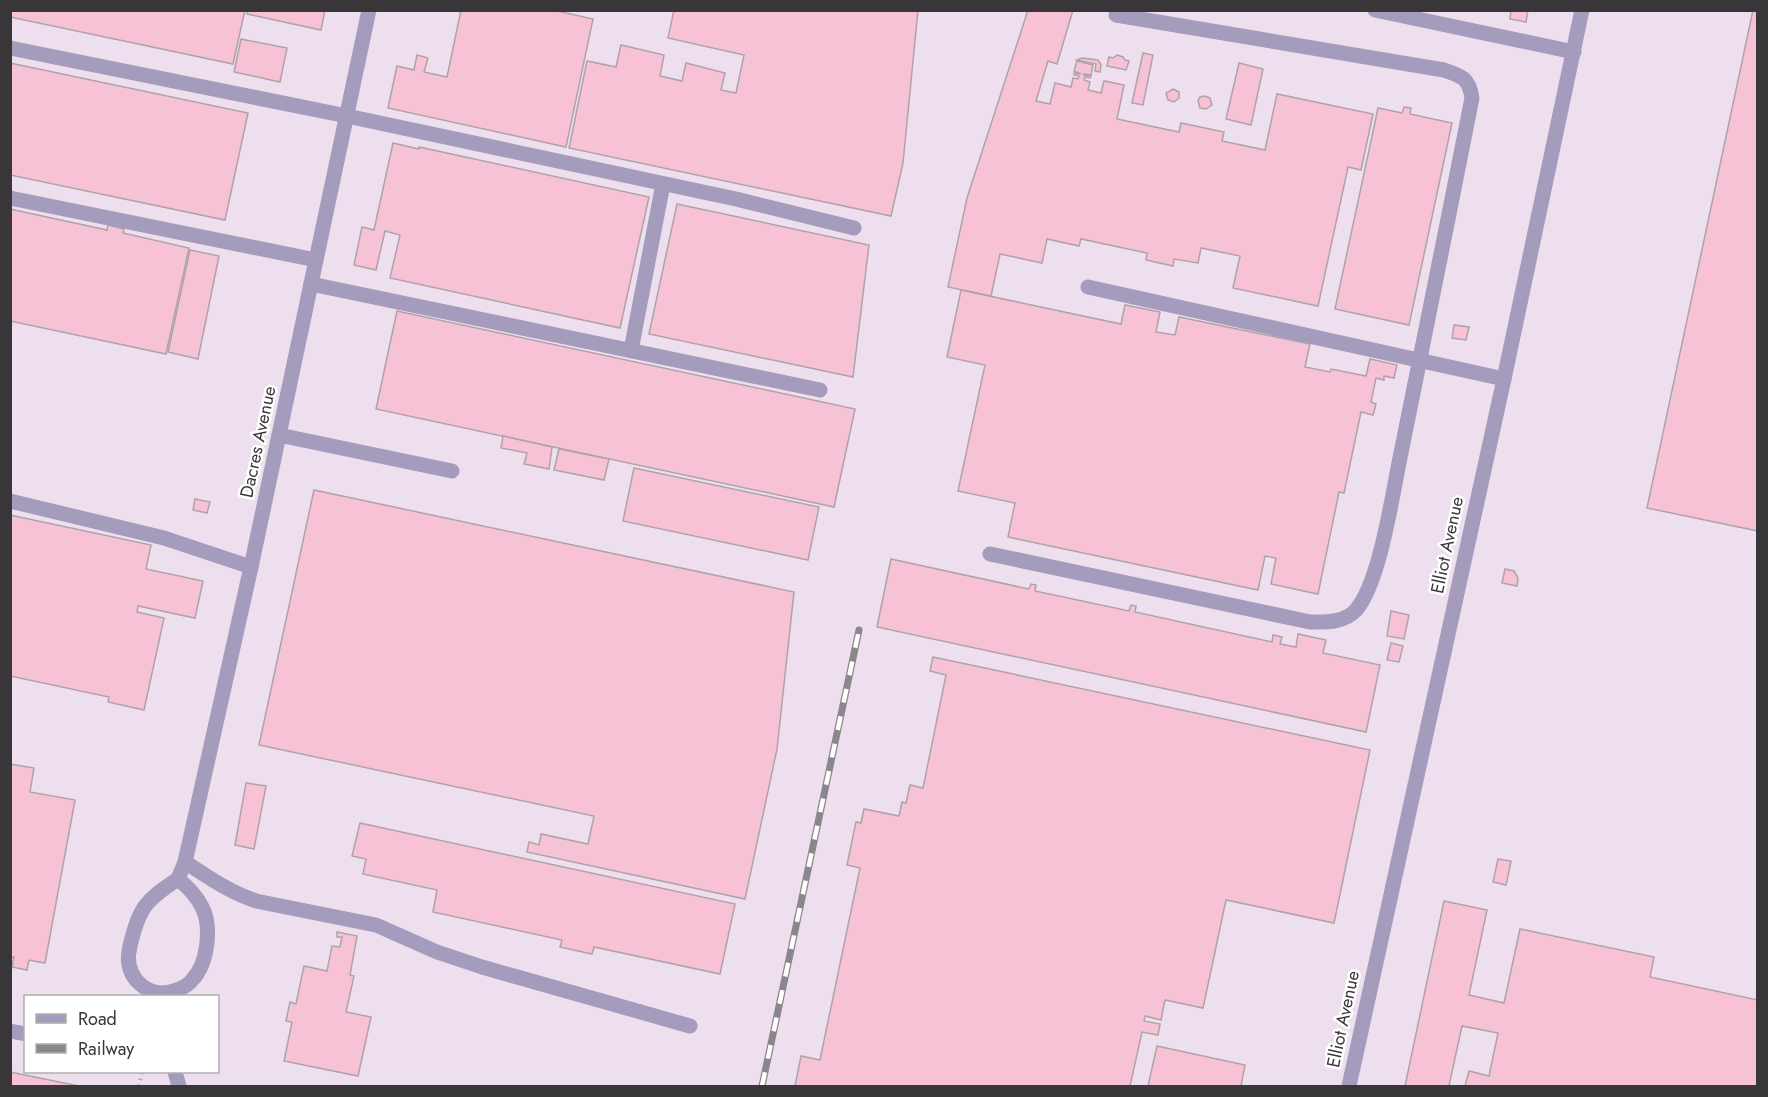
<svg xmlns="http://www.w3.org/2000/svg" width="1768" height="1097" font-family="Jost,sans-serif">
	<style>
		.built { fill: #eddfed; fill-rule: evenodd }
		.building { fill: #f7c2d6; stroke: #afa3a7; stroke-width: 1.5 }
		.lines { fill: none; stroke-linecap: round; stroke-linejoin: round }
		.path { stroke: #aba5ab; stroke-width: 4; stroke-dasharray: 1.5 4.5; stroke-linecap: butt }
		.minor { stroke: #a59bbc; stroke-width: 15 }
		.rail-casing { stroke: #8b868b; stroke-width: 7 }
		.rail { stroke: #fff; stroke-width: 4.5; stroke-dasharray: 14; stroke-linecap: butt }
		.labels { text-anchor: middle; stroke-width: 5; stroke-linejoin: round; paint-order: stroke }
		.street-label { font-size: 18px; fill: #393639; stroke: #fff }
	</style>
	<rect width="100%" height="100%" fill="#f4ecf4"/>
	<!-- built -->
	<path class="built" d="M10 11H1757V1086H11ZM26 996H218V1072H26Z"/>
	<!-- building -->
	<g class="building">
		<path d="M10 10H245L233 64 10 17Z"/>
		<path d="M248 10H325L321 30 247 14Z"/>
		<path d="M461 10H553L593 19 566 147 388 108 397 66 414 70 417 55 428 58 424 72 447 77Z"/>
		<path d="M674 10H918L903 163 891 216 569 148 587 61 616 67 621 45 664 55 660 76 682 81 686 63 725 73 721 90 736 93 744 55 668 38Z"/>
		<path d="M1028 10H1073L1057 64 1048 61 1036 101 1050 104 1055 83 1071 87 1073 78 1078 79 1079 76 1074 75V73L1081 74 1074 71 1077 61 1093 65 1091 75 1084 74V75L1091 76 1090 78 1085 77 1084 80 1090 82 1088 90 1101 93 1104 81 1124 85 1117 119 1179 132 1181 123 1224 132 1222 141 1265 150 1277 94 1373 114 1361 170 1348 167 1318 306 1233 288 1240 256 1201 248 1198 263 1174 259 1173 266 1146 260 1147 253 1081 239 1079 246 1047 239 1042 263 1000 254 991 296 948 287 967 198Z"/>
		<path d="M1511 10H1528L1526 22 1510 19Z"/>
		<path d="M1753 10H1758V531L1647 508Z"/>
		<path d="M241 39 287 48 280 82 234 72Z"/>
		<path d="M1143 53 1153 55 1143 105 1132 103Z"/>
		<path d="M1117 55 1123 57 1125 60 1129 61 1126 70 1107 66 1109 57 1113 58Z"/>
		<path d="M1082 58 1098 60 1101 65 1100 72 1095 71 1096 64 1077 60Z"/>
		<path d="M10 63 248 113 225 220 10 175Z"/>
		<path d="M1239 63 1263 69 1251 125 1226 119Z"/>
		<path d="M1173 89 1179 92V98L1174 102 1168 100 1166 93Z"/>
		<path d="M1204 96 1210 98 1212 105 1206 109 1200 108 1198 101 1200 97Z"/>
		<path d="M1404 107 1411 108 1410 114 1452 123 1409 325 1335 309 1378 108 1402 113Z"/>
		<path d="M393 143 419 149V147L649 197 620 328 390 278 400 235 385 231 376 270 354 265 362 227 374 230Z"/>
		<path d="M677 204 869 245 853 377 649 334Z"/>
		<path d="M10 209 107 230 108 225 124 229 123 233 189 248 166 354 10 321Z"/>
		<path d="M190 250 219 256 198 359 168 352Z"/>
		<path d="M961 290 1121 324 1125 305 1160 312 1156 332 1175 335 1179 317 1310 344 1305 367 1330 372 1331 369 1366 376 1370 359 1397 365 1394 378 1384 376V380L1376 378 1371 402 1376 404 1373 415 1361 412 1344 493 1339 492 1318 594 1271 584 1276 558 1265 556 1258 590 1008 537 1015 503 958 491 985 365 947 357Z"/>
		<path d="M397 311 855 409 834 507 376 409Z"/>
		<path d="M1454 325 1469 327 1466 340 1452 338Z"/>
		<path d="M503 436 552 447 549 469 524 464 527 453 501 448Z"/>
		<path d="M559 449 609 459 604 480 554 470Z"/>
		<path d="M634 468 819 507 808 560 623 521Z"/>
		<path d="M314 490 794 592 777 749 745 899 527 852 529 842 539 845 541 834 588 844 594 816 259 745Z"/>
		<path d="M195 499 210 502 207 513 193 510Z"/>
		<path d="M10 515 151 545 146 569 203 581 195 618 138 606 137 612 164 618 144 710 108 702 109 697 10 676Z"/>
		<path d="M891 559 1029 589 1031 584 1036 585 1035 591 1129 611 1131 605 1136 606 1135 612 1272 642 1273 635 1282 637 1280 644 1296 647 1298 634 1326 640 1323 653 1380 665 1366 732 877 627Z"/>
		<path d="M1505 569 1514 571 1518 578 1517 586 1502 583Z"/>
		<path d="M1391 611 1409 615 1404 639 1387 636Z"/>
		<path d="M1391 643 1403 646 1399 662 1387 660Z"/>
		<path d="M933 657 1370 750 1334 923 1226 900 1203 1008 1165 1000 1161 1020 1145 1016 1144 1021 1160 1024 1158 1035 1142 1032 1130 1086H795L801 1056 820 1060 860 868 847 865 856 822 861 823 864 809 899 816 902 802 906 803 910 785 923 788 946 675 930 671Z"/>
		<path d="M10 764 34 768 30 792 75 800 45 963 29 960 27 970 12 967 14 957 10 958Z"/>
		<path d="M246 783 266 786 254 849 235 845Z"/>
		<path d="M360 823 735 904 720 974 594 947 592 954 560 947 562 940 433 912 437 890 363 874 366 859 352 856Z"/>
		<path d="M1498 859 1511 861 1506 885 1493 882Z"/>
		<path d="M1444 901 1487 910 1469 995 1504 1003 1520 929 1654 957 1650 977 1758 1000V1086H1465L1469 1071 1489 1076 1498 1033 1462 1026 1449 1086H1405Z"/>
		<path d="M337 932 357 936 350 975 354 976 346 1012 371 1017 358 1076 284 1061 292 1022 286 1021 290 1002 296 1004 304 966 327 971 332 946 340 947 342 937H337Z"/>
		<path d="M1157 1046 1245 1065 1241 1086H1148Z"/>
		<path d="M10 1072 79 1086H10Z"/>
	</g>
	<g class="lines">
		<!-- path -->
		<path class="path" d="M139 1086 142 1072"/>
		<!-- minor -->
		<g class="minor">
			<path d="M1375 10 1574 52"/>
			<path d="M10 48 347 116 736 199 854 228"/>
			<path d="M10 198 316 260"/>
			<path d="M311 284 820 390"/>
			<path d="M1088 287 1504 379"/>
			<path d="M631 350 663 184"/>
			<path d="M279 435 452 471"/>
			<path d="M10 501 164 538 251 567"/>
			<path d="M990 554 1310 622C1326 622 1344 623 1356 610 1380 582 1392 496 1400 458 1425 338 1448 218 1472 98 1469 78 1462 76 1444 70L1116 15"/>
			<path d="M185 862C208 877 229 892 256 901L376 925 437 952 482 967 690 1026"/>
			<path d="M178 879 185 862 251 567 369 10"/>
			<path d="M178 879C188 887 196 895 202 907 212 926 208 964 192 980 189 985 182 988 177 990 161 996 148 993 136 980 128 970 127 958 130 946 139 907 146 900 178 879Z"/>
			<path d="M10 1031 26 1034"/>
			<path d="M175 1072 179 1086"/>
			<path d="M1349 1086 1504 379 1582 10"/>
		</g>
		<!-- rail casing -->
		<g class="rail-casing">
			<path id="rail" d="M762 1086 859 630"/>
		</g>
		<!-- rail -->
		<use href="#rail" class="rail"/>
	</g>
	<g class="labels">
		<!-- street labels -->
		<g class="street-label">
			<text transform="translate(258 442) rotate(-78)" y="6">Dacres Avenue</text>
			<text transform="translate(1447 545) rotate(-78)" y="6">Elliot Avenue</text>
			<text transform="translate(1343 1019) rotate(-78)" y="6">Elliot Avenue</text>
		</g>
	</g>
	<!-- border -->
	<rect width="1768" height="1097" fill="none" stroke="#393639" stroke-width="24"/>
	<!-- legend -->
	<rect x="24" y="995" width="195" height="78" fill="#ffffff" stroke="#b0afb0" stroke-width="1.5"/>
	<rect x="36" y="1014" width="30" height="9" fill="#a59bbc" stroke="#b0afb0" stroke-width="1.5"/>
	<text x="78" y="1025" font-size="18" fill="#393639">Road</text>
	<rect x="36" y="1044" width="30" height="9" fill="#8b868b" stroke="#b0afb0" stroke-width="1.5"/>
	<text x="78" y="1055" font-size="18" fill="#393639">Railway</text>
</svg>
